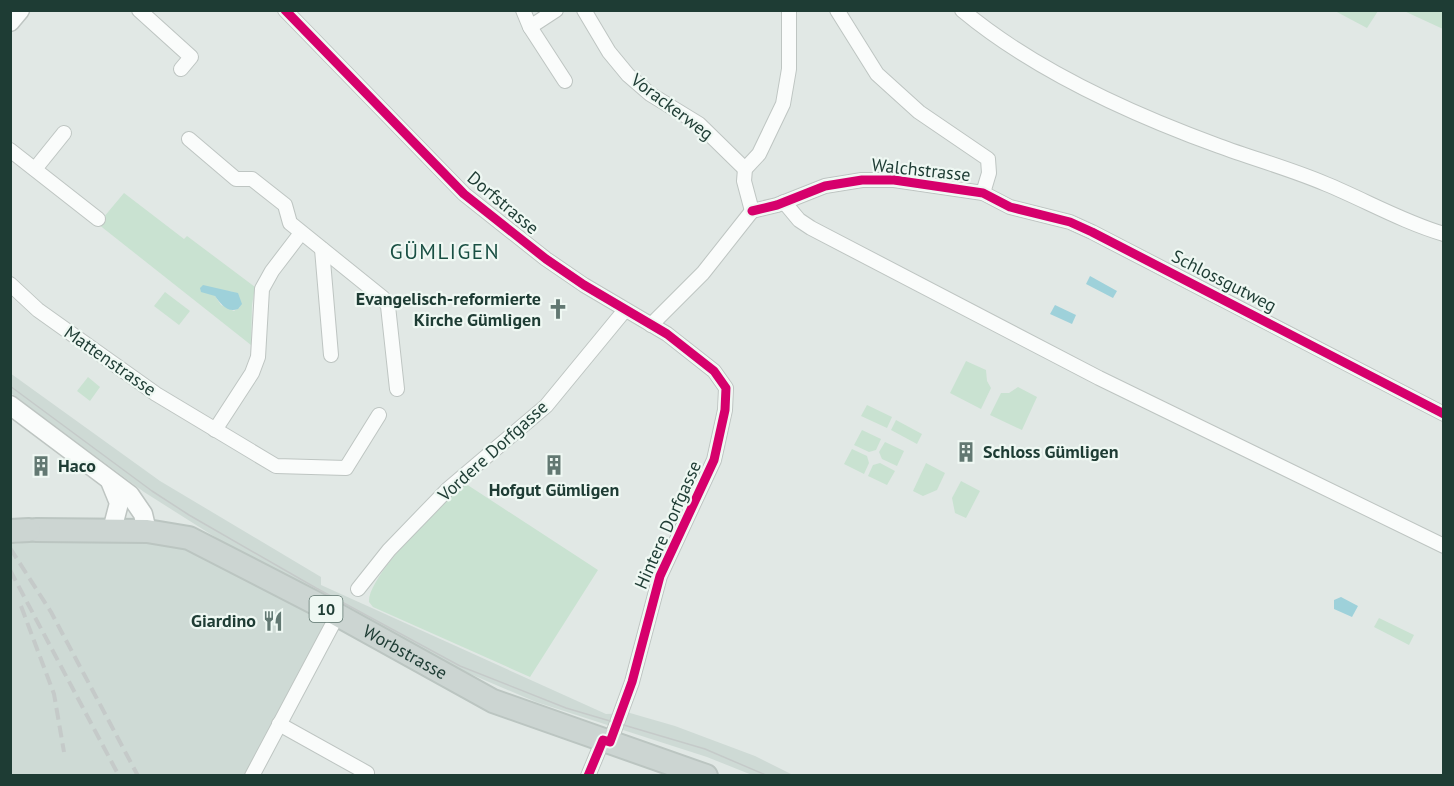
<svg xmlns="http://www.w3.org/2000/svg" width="1454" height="786" font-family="'PT Sans',sans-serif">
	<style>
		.built { fill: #cedad5 }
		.green { fill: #c9e2d1; fill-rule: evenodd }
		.water { fill: #9ed1da }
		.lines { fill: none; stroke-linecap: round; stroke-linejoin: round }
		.minor-casing { stroke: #bec5c2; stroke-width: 16 }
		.tertiary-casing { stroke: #bec5c2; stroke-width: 21 }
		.primary-casing { stroke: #bbc5c1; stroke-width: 26 }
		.minor { stroke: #fafcfb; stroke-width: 14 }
		.tertiary { stroke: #fafcfb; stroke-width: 18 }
		.primary { stroke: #ccd5d2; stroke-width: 22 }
		.tram { stroke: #c5cac9; stroke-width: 1.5 }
		.rail { stroke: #c5cac9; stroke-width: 4; stroke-dasharray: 12 6; stroke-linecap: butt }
		.cycleway-casing { stroke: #eff8f3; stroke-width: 13 }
		.cycleway { stroke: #d6006c; stroke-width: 9 }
		.labels { text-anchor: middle; stroke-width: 4.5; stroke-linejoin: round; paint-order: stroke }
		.shield { fill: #eff8f3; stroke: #5d746d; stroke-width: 1.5 }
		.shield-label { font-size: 16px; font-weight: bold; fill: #1e3c34 }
		.street-label { font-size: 18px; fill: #1e3c34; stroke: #eff8f3 }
		.poi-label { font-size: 18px; font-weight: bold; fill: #1e3c34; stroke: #eff8f3; text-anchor: end }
		.quarter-label { font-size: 21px; letter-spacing: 1.5px; fill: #194f43; stroke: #eff8f3 }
	</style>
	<rect width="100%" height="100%" fill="#e1e8e5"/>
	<!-- built -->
	<g class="built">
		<path d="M10 373 160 481 321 577V585L606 714 630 713 675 726 755 756 793 775H752L707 757 536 702 461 670 312 594 245 556 144 492 11 393Z"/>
		<path d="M112 530 147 531 337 616 252 775H11L10 537 15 544Z"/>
	</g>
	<!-- green -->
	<g class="green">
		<path d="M1335 11H1378L1367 28Z"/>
		<path d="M1404 11H1443V29Z"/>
		<path d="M124 193 184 239 187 236 255 287 252 305 251 345 98 224ZM217 290 234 292 240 307 234 311 221 305 215 296Z"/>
		<path d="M165 292 190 311 179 325 154 306Z"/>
		<path d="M966 361 986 370 987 381 991 388 981 409 950 393Z"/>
		<path d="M88 377 100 387 90 401 77 391Z"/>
		<path d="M1018 387 1037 397 1022 430 990 415 1001 393H1009Z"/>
		<path d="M867 405 892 417 887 428 861 416Z"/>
		<path d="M896 420 922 434 917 444 891 430Z"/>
		<path d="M862 430 881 439 876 450 869 452 854 445Z"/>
		<path d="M885 442 904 451 897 466 882 459 879 452Z"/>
		<path d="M852 449 867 456 869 463 864 474 844 464Z"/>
		<path d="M880 463 895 471 887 485 868 476 873 465Z"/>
		<path d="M926 463 945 473 937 490 923 496 913 491Z"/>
		<path d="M961 481 980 491 966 518 955 513 952 498Z"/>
		<path d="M463 482 598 570 530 677 373 607 369 602C367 576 443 503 463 482Z"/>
		<path d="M1379 618 1414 635 1409 645 1374 627Z"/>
	</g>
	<!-- water -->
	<g class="water">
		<path d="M1090 276 1117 291 1113 298 1086 284Z"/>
		<path d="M203 285 238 293 242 304 238 309C227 313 221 304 215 296L201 292 200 288Z"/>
		<path d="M1055 305 1076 315 1072 324 1050 314Z"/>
		<path d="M1341 597 1358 606 1352 617 1334 609V600Z"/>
	</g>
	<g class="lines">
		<!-- minor casing -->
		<g class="minor-casing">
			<g id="minor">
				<path d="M139 10 191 57 181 69"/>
				<path d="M285 10 464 194 546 259 584 285 667 334 714 371 726 388 725 410 714 460 660 576 632 682 610 742"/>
				<path d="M523 10 530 27 556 10"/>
				<path d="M584 10 609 52 628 75 650 94 699 124 745 169"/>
				<path d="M837 10 877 74 919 112 988 159 989 173 983 193"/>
				<path d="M962 10C1034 70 1131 114 1219 146 1254 159 1291 169 1326 184 1365 200 1403 222 1444 234"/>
				<path d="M530 27 565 81"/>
				<path d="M189 139 236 179H252L285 205 290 223 383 298 388 306 397 389"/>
				<path d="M10 150 98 219"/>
				<path d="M35 169 64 133"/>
				<path d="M784 202 799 220 811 228 1099 378 1444 546"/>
				<path d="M752 211 777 205 825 186 862 180H894L983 193 1010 207 1070 222 1092 232 1444 414"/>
				<path d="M752 211 744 181 745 169 759 154 783 104 789 69V10"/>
				<path d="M322 249 331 355"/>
				<path d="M10 284 38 310 156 394 276 466 346 468 379 415"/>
				<path d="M651 325 703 273 752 211"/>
				<path d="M215 430 252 373 258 357 262 289 272 271 301 233"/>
				<path d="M358 589 389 550 448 489 546 406 625 310"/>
				<path d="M279 724 367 773"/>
				<path d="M252 776 337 616"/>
				<path d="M588 776 603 740"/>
			</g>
		</g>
		<!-- tertiary casing -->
		<g class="tertiary-casing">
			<g id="tertiary">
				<path d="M10 22 20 10"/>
				<path d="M10 405 130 495 143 514 147 531"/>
				<path d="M110 481 119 503 112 530"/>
			</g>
		</g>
		<!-- primary casing -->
		<g class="primary-casing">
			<g id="primary">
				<path id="s1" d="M36 530 147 531 189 538 325 608 493 701 706 776"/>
				<path d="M10 531 29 530"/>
			</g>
		</g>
		<!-- minor -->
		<use href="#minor" class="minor"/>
		<!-- tertiary -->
		<use href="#tertiary" class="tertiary"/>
		<!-- primary -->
		<use href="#primary" class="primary"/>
		<!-- tram -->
		<path class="tram" d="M10 386 152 491 189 515 316 588 460 666 566 708 705 749 768 776"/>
		<!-- rail -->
		<g class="rail">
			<path d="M10 548 51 612 138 776"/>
			<path d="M10 570 119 776"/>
			<path d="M21 606 54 694 64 752"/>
		</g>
		<!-- cycleway casing -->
		<g class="cycleway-casing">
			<g id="cycleway">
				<path d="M285 10 464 194 546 259 584 285 667 334 714 371 726 388 725 410 714 460 660 576 632 682 610 742 603 740 588 776"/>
				<path d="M752 211 777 205 825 186 862 180H894L983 193 1010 207 1070 222 1092 232 1444 414"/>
			</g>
		</g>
		<!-- cycleway -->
		<use href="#cycleway" class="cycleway"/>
	</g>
	<!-- icons -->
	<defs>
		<g id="church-bare" transform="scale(1.62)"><path d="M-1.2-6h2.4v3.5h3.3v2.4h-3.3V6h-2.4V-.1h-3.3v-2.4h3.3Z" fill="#627872" stroke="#eff8f3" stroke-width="2.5" paint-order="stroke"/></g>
		<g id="building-bare" transform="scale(1.62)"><path d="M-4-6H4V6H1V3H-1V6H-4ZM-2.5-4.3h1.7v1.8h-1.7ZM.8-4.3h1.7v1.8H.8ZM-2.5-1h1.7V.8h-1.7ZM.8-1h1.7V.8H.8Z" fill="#627872" stroke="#eff8f3" stroke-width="2.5" paint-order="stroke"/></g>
		<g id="restaurant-bare" transform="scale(1.62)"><path d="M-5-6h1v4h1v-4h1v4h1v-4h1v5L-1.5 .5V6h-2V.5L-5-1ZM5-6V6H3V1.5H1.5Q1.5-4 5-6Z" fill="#627872" stroke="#eff8f3" stroke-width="2.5" paint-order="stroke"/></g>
	</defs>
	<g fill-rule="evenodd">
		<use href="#church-bare" x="558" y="309"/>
		<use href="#building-bare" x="966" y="452"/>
		<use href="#building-bare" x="554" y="465"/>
		<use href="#building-bare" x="41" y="466"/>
		<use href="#restaurant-bare" x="273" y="621"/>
	</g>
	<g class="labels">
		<!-- shield labels -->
		<rect class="shield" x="309.5" y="596" width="33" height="26" rx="4.5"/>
		<g class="shield-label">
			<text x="326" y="615">10</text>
		</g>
		<!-- street labels -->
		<g class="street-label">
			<text transform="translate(672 107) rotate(37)" y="6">Vorackerweg</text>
			<text transform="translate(921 170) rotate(6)" y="6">Walchstrasse</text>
			<text transform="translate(503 203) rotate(40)" y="6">Dorfstrasse</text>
			<text transform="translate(1224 281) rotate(27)" y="6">Schlossgutweg</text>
			<text transform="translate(110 361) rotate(35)" y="6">Mattenstrasse</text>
			<text transform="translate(493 451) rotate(-42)" y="6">Vordere Dorfgasse</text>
			<text transform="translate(668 525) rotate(-66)" y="6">Hintere Dorfgasse</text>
			<text dy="6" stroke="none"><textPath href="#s1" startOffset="398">Worbstrasse</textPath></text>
		</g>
		<!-- poi labels -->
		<g class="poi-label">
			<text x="541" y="305">Evangelisch-reformierte<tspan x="541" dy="21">Kirche Gümligen</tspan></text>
			<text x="983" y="458" text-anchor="start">Schloss Gümligen</text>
			<text x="58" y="472" text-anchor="start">Haco</text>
			<text x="554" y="496" text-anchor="middle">Hofgut Gümligen</text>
			<text x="256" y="627">Giardino</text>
		</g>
		<!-- quarter labels -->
		<g class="quarter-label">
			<text x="445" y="259">GÜMLIGEN</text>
		</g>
	</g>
	<!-- border -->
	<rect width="1454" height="786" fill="none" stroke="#1e3c34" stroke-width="24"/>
</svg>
